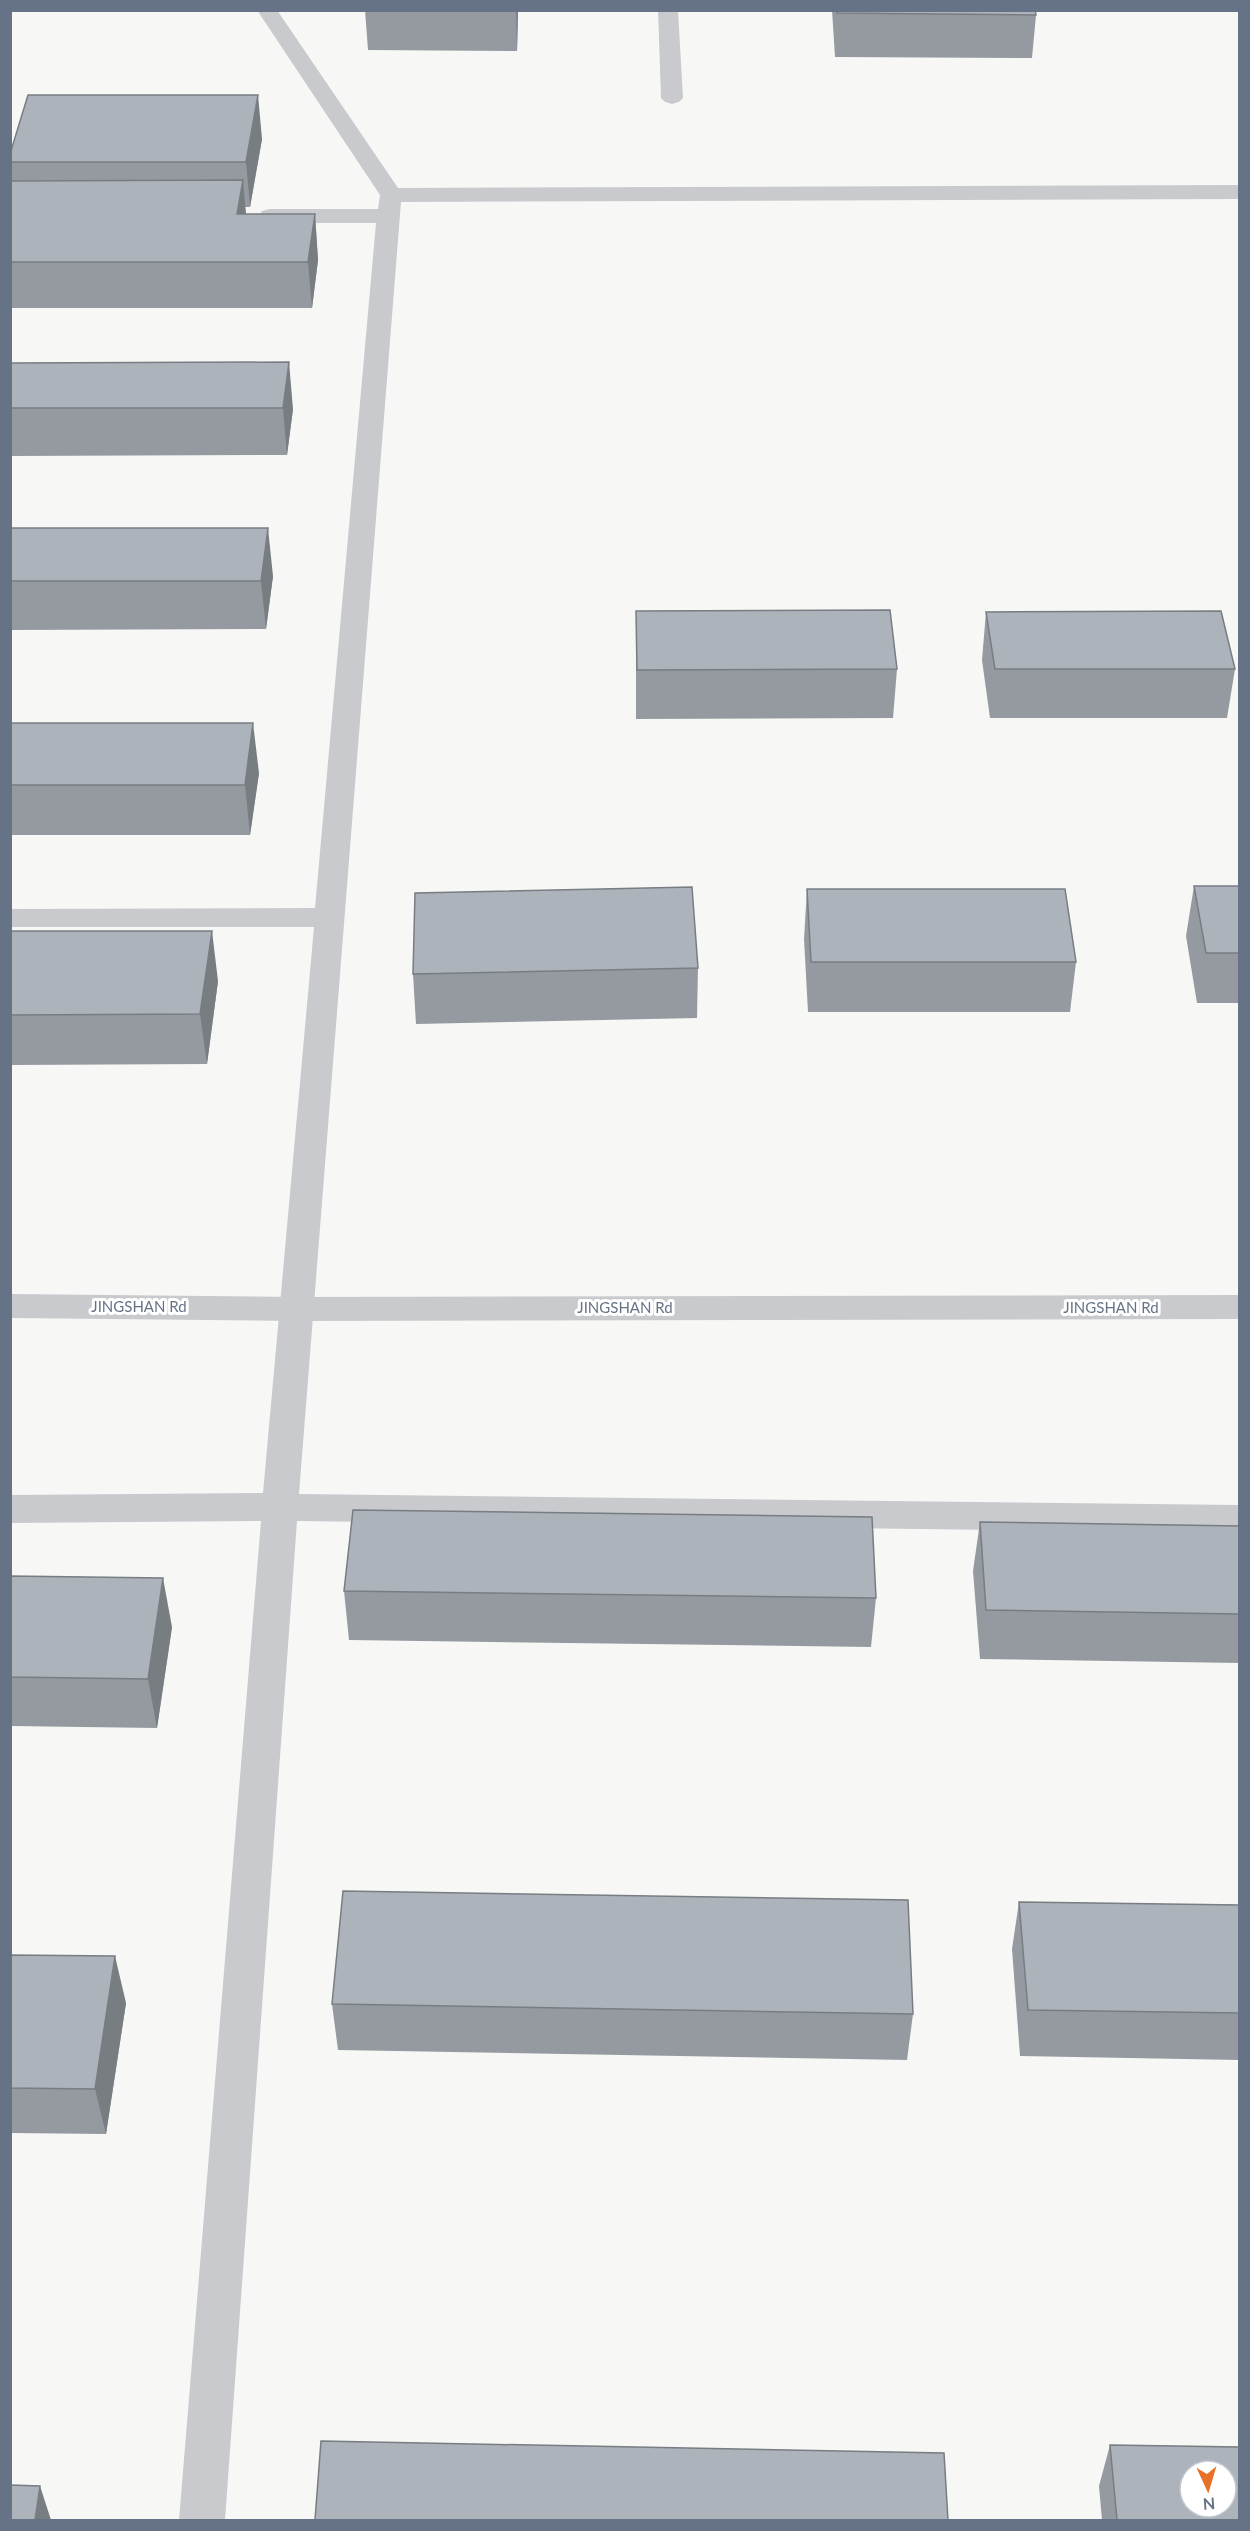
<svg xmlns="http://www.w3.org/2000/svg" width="1250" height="2531" font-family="Lato,sans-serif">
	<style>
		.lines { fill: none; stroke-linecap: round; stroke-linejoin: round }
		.service { fill: #c8cace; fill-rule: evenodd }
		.tertiary { fill: #c8cace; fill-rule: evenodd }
		.wall { fill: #949aa0 }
		.shaded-wall { fill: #787d82 }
		.building { fill: #acb3ba; stroke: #787d82; stroke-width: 1.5; fill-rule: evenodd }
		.labels { text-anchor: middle; stroke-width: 6; stroke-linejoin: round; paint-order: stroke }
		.street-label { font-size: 15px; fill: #667387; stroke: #fff }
	</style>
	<rect width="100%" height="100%" fill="#f7f8f5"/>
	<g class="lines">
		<!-- service -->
		<g class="service">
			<path d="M257 10H277L398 188 1240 185V199L401 202 299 1494 1240 1505V1533L297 1521 225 2520H179L261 1521 10 1523V1495L263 1493 314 927H10V909L315 908 376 223H270L262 221 259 216 262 211 270 209H378L380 195Z"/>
			<path d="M658 10H678L683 98 679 102 672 104 665 102 661 98Z"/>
		</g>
		<!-- tertiary -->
		<path class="tertiary" d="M10 1294 298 1297 1240 1295V1319L298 1321 10 1318Z"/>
	</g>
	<!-- wall -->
	<g class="wall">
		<path d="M365 10H518L517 51 368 50Z"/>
		<path d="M832 10H1035L1036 15 1032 58 835 57Z"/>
		<path d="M262 139 250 207H245L246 214H315L318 260 312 308H10V162Z"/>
		<path d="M10 363 293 409 287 455 10 456Z"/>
		<path d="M10 528 273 576 266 629 10 630Z"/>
		<path d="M636 611 897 669 893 718 636 719Z"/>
		<path d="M986 612 1235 669 1227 718H990L982 660Z"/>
		<path d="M10 723 259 773 250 835H10Z"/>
		<path d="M1194 886H1239V1003H1197L1186 936Z"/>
		<path d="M807 889 1076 962 1070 1012H808L804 939Z"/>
		<path d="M10 931 218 981 207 1064 10 1065Z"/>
		<path d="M698 968 697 1018 416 1024 413 974Z"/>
		<path d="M980 1522 1239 1526V1663L980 1659 973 1571Z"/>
		<path d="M10 1576 172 1627 157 1728 10 1726Z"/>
		<path d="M344 1591 876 1598 871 1647 349 1640Z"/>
		<path d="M1019 1902 1239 1905V2060L1020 2056 1012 1949Z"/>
		<path d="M10 1955 126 2003 106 2134 10 2133Z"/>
		<path d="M332 2004 913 2014 907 2060 338 2050Z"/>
		<path d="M1110 2445 1239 2520H1102L1099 2486Z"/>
	</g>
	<!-- shaded-wall -->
	<g class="shaded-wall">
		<path d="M516 10H518L517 51Z"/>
		<path d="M258 95 262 139 250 207 246 162Z"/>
		<path d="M243 180 247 226 237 214Z"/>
		<path d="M315 214 318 260 312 308 308 262Z"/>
		<path d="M289 362 293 409 287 455 283 408Z"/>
		<path d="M268 528 273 576 266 629 261 581Z"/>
		<path d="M253 723 259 773 250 835 245 785Z"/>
		<path d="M212 931 218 981 207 1064 200 1014Z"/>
		<path d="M163 1578 172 1627 157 1728 148 1679Z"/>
		<path d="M115 1956 126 2003 106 2134 95 2089Z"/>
		<path d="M40 2486 51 2520H35Z"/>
	</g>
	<!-- building -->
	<g class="building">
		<path d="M837 10H1035L1036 15 837 13Z"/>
		<path d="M28 95H258L246 162H10V154Z"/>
		<path d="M243 180 237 214H315L308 262H10V181Z"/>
		<path d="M289 362 283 408H10V363Z"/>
		<path d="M10 528H268L261 581H10Z"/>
		<path d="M890 610 897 669 637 670 636 611Z"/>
		<path d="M1221 611 1235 669H995L986 612Z"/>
		<path d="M10 723H253L245 785H10Z"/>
		<path d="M1194 886H1239V953H1206Z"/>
		<path d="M692 887 698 968 413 974 415 893Z"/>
		<path d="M807 889H1065L1076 962H811Z"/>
		<path d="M10 931H212L200 1014 10 1015Z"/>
		<path d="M353 1510 872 1517 876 1598 344 1591Z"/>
		<path d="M980 1522 1239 1526V1614L986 1610Z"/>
		<path d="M10 1576 163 1578 148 1679 10 1677Z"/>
		<path d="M343 1891 908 1900 913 2014 332 2004Z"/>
		<path d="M1019 1902 1239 1905V2013L1028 2010Z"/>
		<path d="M10 1955 115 1956 95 2089 10 2088Z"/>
		<path d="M321 2441 944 2453 948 2520H315Z"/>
		<path d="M1110 2445 1239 2447V2520H1117ZM1190 2471H1226V2507H1190Z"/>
		<path d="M10 2485 40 2486 35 2520H10Z"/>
	</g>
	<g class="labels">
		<!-- street labels -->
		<g class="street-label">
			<text x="139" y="1312">JINGSHAN Rd</text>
			<text x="625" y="1313">JINGSHAN Rd</text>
			<text x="1111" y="1313">JINGSHAN Rd</text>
		</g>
	</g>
	<!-- border -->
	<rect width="1250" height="2531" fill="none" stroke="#667387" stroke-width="24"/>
	<!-- north arrow -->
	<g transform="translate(1208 2489) rotate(176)"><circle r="28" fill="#ffffff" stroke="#c2c7cf" stroke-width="1.5"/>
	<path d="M0-4.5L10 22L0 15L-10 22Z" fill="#e77126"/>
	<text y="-9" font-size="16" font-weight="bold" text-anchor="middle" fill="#667387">N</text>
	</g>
</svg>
